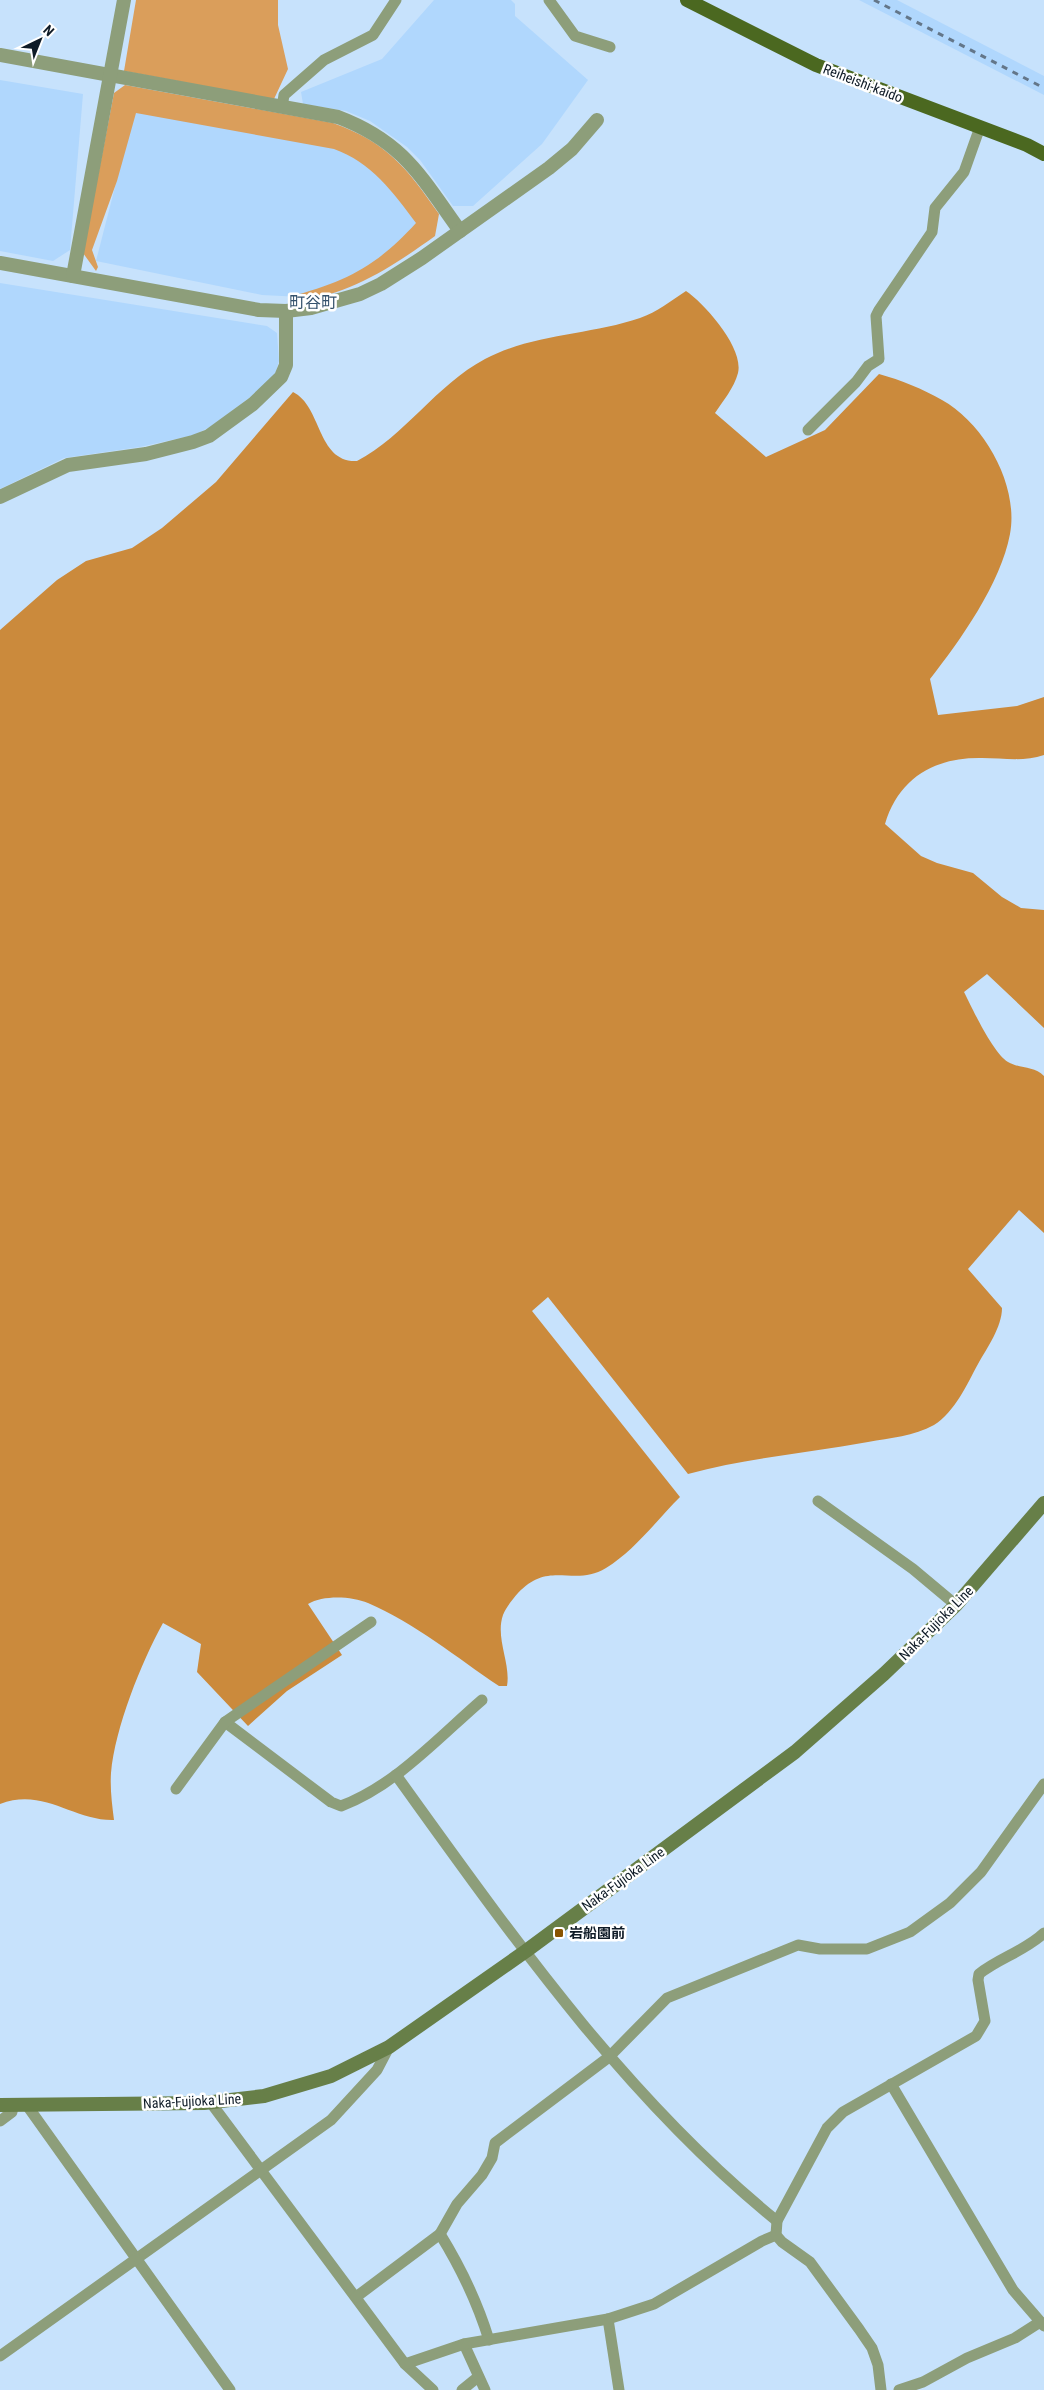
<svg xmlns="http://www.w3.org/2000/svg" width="1044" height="2390" font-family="'Roboto Condensed','Noto Sans JP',sans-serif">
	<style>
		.built { fill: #b0d7fd }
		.green { fill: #da9e5b }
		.forest { fill: #cb8a3c }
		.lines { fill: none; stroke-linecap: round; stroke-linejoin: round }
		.minor { stroke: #8d9e7a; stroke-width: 11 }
		.tertiary { stroke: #8d9e7a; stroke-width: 14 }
		.secondary { stroke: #677f48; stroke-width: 14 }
		.primary { stroke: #4b6820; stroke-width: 14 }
		.rail { stroke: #637689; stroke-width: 3; stroke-dasharray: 6 6; stroke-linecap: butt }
		.poi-dot { fill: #895401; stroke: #fff; stroke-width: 2 }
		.labels { text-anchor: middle; stroke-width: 5; stroke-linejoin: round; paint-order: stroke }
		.street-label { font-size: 14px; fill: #0f1b27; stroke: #fff }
		.poi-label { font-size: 14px; font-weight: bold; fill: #0f1b27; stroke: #fff; text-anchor: start }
		.quarter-label { font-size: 16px; fill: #35526d; stroke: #fff }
	</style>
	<rect width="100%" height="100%" fill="#c7e2fc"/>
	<!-- built -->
	<g class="built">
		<path d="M434 0H511L515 4V16L588 80 542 144 473 206H453L420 160 407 147 370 121 346 111 303 104 301 92 382 59Z"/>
		<path d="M859 0H897L1044 76V95Z"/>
		<path d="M0 80 83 94 70 250 53 261 0 251Z"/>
		<path d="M135 109 339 149 366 162 421 222 387 257 350 280 302 297 262 295 96 261Z"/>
		<path d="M0 283 267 326 277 333 279 361 276 372 269 383 210 427 194 435 140 447 64 458 0 489Z"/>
	</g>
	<!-- green -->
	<g class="green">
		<path d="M136 0H278V25L288 69 274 99 124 71Z"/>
		<path d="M125 85 333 123C388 143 406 167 439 214L435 236C399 262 336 306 289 297 345 282 376 267 416 223 393 192 371 162 334 149L136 113 117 181 92 250 98 267 96 271 83 253 114 93Z"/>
	</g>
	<!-- forest -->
	<path class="forest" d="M686 291C705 304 744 348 738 373 734 388 723 401 715 413L766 457 825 430 879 374C901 380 923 389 942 400 985 424 1019 486 1010 534 1001 583 960 641 930 679L938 715 1017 706 1044 697V755C1024 762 1003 758 982 758 936 757 899 777 885 824L921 856 937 863 973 873 1002 897 1021 908 1044 910V1028L987 974 964 992C972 1008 993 1053 1008 1062 1020 1069 1034 1066 1044 1076V1233L1019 1210 968 1269 1002 1308C1002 1327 987 1348 978 1364 967 1384 955 1412 934 1425 914 1436 890 1438 868 1442 808 1453 747 1458 688 1474L548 1297 532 1311 680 1497C657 1520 634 1551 606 1568 573 1588 550 1559 518 1593 513 1599 506 1607 503 1615 495 1638 511 1663 507 1686H499C457 1658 415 1623 368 1603 351 1596 323 1595 308 1604L342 1655 287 1691 248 1726 197 1672 201 1644 163 1623C141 1663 115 1728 111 1773 110 1789 112 1804 114 1820 73 1821 44 1787 0 1804V630L57 580 86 561 132 548 162 528 216 482 293 392C322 406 317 463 357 461 405 436 436 385 485 359 532 334 590 335 640 318 657 312 671 301 686 291Z"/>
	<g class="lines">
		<!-- minor -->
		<g class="minor">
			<path d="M549 0 575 36 610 47"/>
			<path d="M282 107 284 95 324 60 373 35 396 0"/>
			<path d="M808 430 856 382 868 366 879 359 876 316 879 310 932 232 935 208 964 172 980 127"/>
			<path d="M818 1501 913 1569 956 1605"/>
			<path d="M225 1722 331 1802 341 1806C395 1786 439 1737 482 1700"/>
			<path d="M396 1775C510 1933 624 2097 777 2221"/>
			<path d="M176 1789 225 1722 371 1622"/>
			<path d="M891 2084 1013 2290 1044 2326"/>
			<path d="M211 2103 405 2364 433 2390"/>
			<path d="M26 2104 230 2390"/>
			<path d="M0 2121 12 2112 13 2105"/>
			<path d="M440 2234C461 2268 477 2301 489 2340"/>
			<path d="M356 2297 440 2234 457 2204 482 2175 492 2158 495 2143 609 2057 667 1998 798 1945 820 1949H867L910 1932 950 1903 981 1872 1044 1784"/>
			<path d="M608 2319 619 2390"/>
			<path d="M464 2344 485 2390"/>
			<path d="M0 2356 331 2120 377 2070 389 2047"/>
			<path d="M405 2364 464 2344 608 2319 654 2304 762 2241 776 2235"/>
			<path d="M462 2390 478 2377"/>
			<path d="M881 2390 878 2365 872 2348 859 2329 810 2262 782 2242 776 2235 777 2221 827 2128 843 2112 976 2036 985 2021 978 1980 979 1974C999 1958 1025 1951 1044 1933"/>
			<path d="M899 2390 923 2382 967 2358 1015 2338 1040 2322"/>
		</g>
		<!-- tertiary -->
		<g class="tertiary">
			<path d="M0 55 338 117C404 142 421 177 460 231"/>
			<path d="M0 263 259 310 286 311 311 308 360 294 381 284 422 258 549 168 572 149 597 120"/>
			<path d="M73 276 124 0"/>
			<path d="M0 497 68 465 146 454 193 442 209 436 253 404 281 377 286 365V311"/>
		</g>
		<!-- secondary -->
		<path class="secondary" d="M0 2105 204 2103 264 2096 331 2076 389 2047 526 1951 795 1752 884 1674 956 1605 1044 1503"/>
		<!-- primary -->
		<path class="primary" d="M687 0 816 65 1027 145 1044 154"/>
		<!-- rail -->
		<path class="rail" d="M874 0 1044 88"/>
	</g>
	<!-- markers -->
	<rect class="poi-dot" x="554" y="1928" width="10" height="10" rx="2.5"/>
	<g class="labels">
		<!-- street labels -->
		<g class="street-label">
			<text transform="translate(863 83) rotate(21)" y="5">Reiheishi-kaido</text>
			<text transform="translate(936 1623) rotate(-45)" y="5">Naka-Fujioka Line</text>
			<text transform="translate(623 1879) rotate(-36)" y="5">Naka-Fujioka Line</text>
			<text transform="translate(192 2101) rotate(-3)" y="5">Naka-Fujioka Line</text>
		</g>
		<!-- poi labels -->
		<g class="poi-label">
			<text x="569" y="1938">岩船園前</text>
		</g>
		<!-- quarter labels -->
		<g class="quarter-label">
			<text x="313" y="308">町谷町</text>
		</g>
	</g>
	<!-- north arrow -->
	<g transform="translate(40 40) rotate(43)" stroke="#ffffff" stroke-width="4" paint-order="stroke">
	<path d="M0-4L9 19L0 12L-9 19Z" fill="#0f1b27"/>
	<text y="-8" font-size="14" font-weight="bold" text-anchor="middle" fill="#0f1b27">N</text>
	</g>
</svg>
